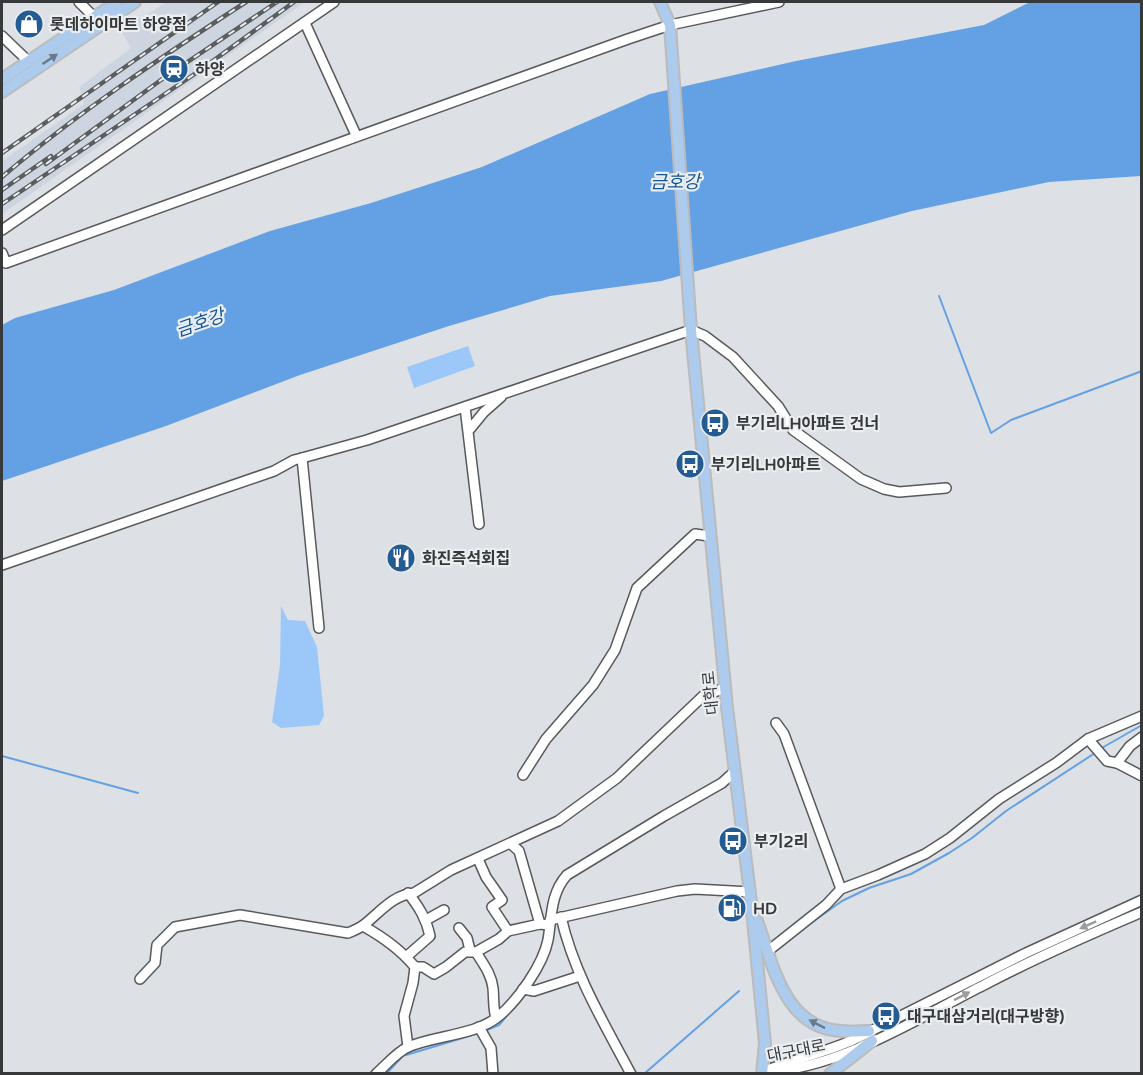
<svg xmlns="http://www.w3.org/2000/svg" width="1143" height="1075" font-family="'Varela Round','Noto Sans KR',sans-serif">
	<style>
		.built { fill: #cdd6e0 }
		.green { fill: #9cc8f9 }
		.water { fill: #64a1e4 }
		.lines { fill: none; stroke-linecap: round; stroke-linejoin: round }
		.stream { stroke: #64a1e4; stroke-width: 2 }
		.minor-casing { stroke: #575a5d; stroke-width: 12 }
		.major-casing { stroke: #bbbbbc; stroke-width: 14 }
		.minor { stroke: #fff; stroke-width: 9 }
		.major { stroke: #accbed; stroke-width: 10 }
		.rail-casing { stroke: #5b5d5f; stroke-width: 4.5 }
		.rail { stroke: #eaeef1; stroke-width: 2; stroke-dasharray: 7; stroke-linecap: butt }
		.oneway { fill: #6c7a8b }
		.oneway2 { fill: #9b9c9c }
		.labels { text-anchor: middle; stroke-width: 4.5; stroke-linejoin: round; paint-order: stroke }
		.poi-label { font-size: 16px; font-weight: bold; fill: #37383a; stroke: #eaeef1; text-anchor: start }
		.street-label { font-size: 16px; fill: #37383a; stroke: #eaeef1 }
		.water-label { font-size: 18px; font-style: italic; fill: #155492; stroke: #eaeef1 }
	</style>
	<rect width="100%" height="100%" fill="#dde0e4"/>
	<!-- built -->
	<path class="built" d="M167 2H305L2 214V161L84 104 79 87 131 48 121 31Z"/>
	<!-- green -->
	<g class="green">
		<path d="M468 346 475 366 414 388 407 367Z"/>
		<path d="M281 606 288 620 305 621 317 647 324 716 319 725 281 728 272 722 280 665Z"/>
	</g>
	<!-- water -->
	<path class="water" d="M1030 2H1141V176L1049 182 912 211 661 281 550 296 449 326 300 375 166 426 2 481V325L15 318 114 290 270 231 371 203 482 167 650 94 796 61 984 25Z"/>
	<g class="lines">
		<!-- stream -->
		<g class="stream">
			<path d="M939 296 991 433 1011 420 1142 371"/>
			<path d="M1100 749 1142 725"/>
			<path d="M2 756 138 793"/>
			<path d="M811 923 842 901 869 888 911 874 949 853 972 838 1006 811 1095 753"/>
			<path d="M487 1030 499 1025 522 998"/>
			<path d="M406 1055 476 1034"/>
			<path d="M386 1074 401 1058"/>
			<path d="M644 1074 739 991"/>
		</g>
		<!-- minor casing -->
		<g class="minor-casing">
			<g id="minor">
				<path d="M79 2 98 21"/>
				<path d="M305 23 356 135"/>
				<path d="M2 36 28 61"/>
				<path d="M2 230 334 2"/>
				<path d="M2 253 6 263 628 39 670 25 779 2"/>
				<path d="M465 407 479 524"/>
				<path d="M470 429 484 412 501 397"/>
				<path d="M2 565 274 471 294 460 302 458"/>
				<path d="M319 628 302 458 367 440 691 330 705 336 733 357 778 406 793 430 861 479 884 489 899 492 946 488"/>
				<path d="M776 723 784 734 841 889"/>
				<path d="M1088 739 1107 761 1117 763 1142 776"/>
				<path d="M1117 763 1130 746 1142 737"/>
				<path d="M523 775 546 739 593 685 615 650 637 588 695 534 709 536"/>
				<path d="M511 844 519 851 540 924"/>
				<path d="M478 859 486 877 502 900 492 907 508 931"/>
				<path d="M561 917C574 974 604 1023 631 1074"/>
				<path d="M426 920 444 910"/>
				<path d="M550 920 677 891 695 889 750 892"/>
				<path d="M363 926C383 937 400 949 415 967L413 983 404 1016 408 1047"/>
				<path d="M459 928 467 938 470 950"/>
				<path d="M768 951 826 905 841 889 878 875 925 854 950 838 999 799 1056 763 1088 739 1142 716"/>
				<path d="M476 952C483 964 491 973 493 988 494 999 493 1008 496 1018"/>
				<path d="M406 957 430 936C426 918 419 907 408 893"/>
				<path d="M415 967H423L434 974 446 967 465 952H476L499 939 508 931 540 924 549 925"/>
				<path d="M140 979 155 963 157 945 175 927 240 915 348 933C353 931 360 928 365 924 380 912 393 895 414 893L451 870 558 821 617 778 703 696 725 688"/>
				<path d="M523 989 534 991 580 976"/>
				<path d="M479 1027 491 1048 493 1074"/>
				<path d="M774 1071C843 1066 922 1016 984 985 1035 958 1088 935 1142 912"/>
				<path d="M762 1072C792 1060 822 1053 851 1041L1026 953 1142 900"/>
				<path d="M376 1074C386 1065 397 1052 408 1047 435 1035 475 1036 499 1016 518 1000 543 965 548 940 552 917 550 894 567 875L664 816 722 783 734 772"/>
			</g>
		</g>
		<!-- major casing -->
		<g class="major-casing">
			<g id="major">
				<path d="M660 2 670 25 691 330 727 707 752 910 765 1043 762 1074"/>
				<path d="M2 79 117 2"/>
				<path d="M2 92 135 2"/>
				<path d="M757 921C773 964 784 1028 841 1031 850 1032 860 1031 869 1031"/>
				<path d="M830 1074 872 1041"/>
			</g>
		</g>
		<!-- minor -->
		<use href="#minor" class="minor"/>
		<!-- major -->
		<use href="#major" class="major"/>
		<!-- rail casing -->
		<g class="rail-casing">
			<g id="rail">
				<path d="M2 153 218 2"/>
				<path d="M46 164 165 77 277 2"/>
				<path d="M2 177C77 113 163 56 246 2"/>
				<path d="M2 190 51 156"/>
				<path d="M2 204 199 71 294 2"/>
			</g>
		</g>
		<!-- rail -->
		<use href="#rail" class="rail"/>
	</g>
	<!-- one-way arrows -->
	<defs><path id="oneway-solid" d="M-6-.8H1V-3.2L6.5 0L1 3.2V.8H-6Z" transform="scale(1.5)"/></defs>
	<g class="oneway">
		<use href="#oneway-solid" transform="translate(50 59) rotate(-34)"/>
		<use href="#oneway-solid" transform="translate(817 1024) rotate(-153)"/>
	</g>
	<g class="oneway2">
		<use href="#oneway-solid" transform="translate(1088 925) rotate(156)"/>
		<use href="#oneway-solid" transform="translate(962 996) rotate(-27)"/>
	</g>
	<!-- icons -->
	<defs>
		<g id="shop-disc" transform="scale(1.5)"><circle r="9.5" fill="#255b93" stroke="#eaeef1"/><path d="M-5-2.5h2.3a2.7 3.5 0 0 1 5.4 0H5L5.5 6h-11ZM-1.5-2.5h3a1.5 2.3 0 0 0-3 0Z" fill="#fff"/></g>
		<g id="station-disc" transform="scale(1.5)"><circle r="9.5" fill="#255b93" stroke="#eaeef1"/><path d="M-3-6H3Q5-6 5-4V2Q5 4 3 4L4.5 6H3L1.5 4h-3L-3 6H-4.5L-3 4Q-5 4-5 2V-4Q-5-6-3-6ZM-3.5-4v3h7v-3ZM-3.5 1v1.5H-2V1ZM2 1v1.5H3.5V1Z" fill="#fff"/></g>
		<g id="bus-disc" transform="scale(1.5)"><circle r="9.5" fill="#255b93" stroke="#eaeef1"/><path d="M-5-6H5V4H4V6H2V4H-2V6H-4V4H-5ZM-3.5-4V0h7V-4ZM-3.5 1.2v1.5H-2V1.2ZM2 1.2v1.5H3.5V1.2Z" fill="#fff"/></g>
		<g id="restaurant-disc" transform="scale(1.5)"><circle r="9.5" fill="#255b93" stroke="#eaeef1"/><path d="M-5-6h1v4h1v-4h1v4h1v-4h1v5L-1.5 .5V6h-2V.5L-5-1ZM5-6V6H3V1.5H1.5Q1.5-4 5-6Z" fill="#fff"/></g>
		<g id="fuel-disc" transform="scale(1.5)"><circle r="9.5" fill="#255b93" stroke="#eaeef1"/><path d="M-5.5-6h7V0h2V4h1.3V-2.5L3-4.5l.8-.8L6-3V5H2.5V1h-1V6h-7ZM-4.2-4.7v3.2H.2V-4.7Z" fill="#fff"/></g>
	</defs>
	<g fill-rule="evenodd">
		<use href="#shop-disc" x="29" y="24"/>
		<use href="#station-disc" x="174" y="69"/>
		<use href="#bus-disc" x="715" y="423"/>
		<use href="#bus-disc" x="690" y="464"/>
		<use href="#restaurant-disc" x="401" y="558"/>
		<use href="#bus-disc" x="733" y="841"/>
		<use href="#fuel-disc" x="732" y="908"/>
		<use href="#bus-disc" x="886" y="1016"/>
	</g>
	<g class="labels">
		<!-- poi labels -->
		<g class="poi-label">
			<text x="50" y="30">롯데하이마트 하양점</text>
			<text x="195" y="75">하양</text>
			<text x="736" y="429">부기리LH아파트 건너</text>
			<text x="711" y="470">부기리LH아파트</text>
			<text x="422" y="564">화진즉석회집</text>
			<text x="754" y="847">부기2리</text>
			<text x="753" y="914">HD</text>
			<text x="907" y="1022">대구대삼거리(대구방향)</text>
		</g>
		<!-- street labels -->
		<g class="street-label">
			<text transform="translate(710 693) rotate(-96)" y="6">대학로</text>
			<text transform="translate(796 1050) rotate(-11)" y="6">대구대로</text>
		</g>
		<!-- water labels -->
		<g class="water-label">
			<text x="675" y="188">금호강</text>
			<text transform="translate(200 323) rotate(-19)" y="6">금호강</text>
		</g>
	</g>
	<!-- border -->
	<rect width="1143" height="1075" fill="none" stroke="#37383a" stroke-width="6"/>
</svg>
